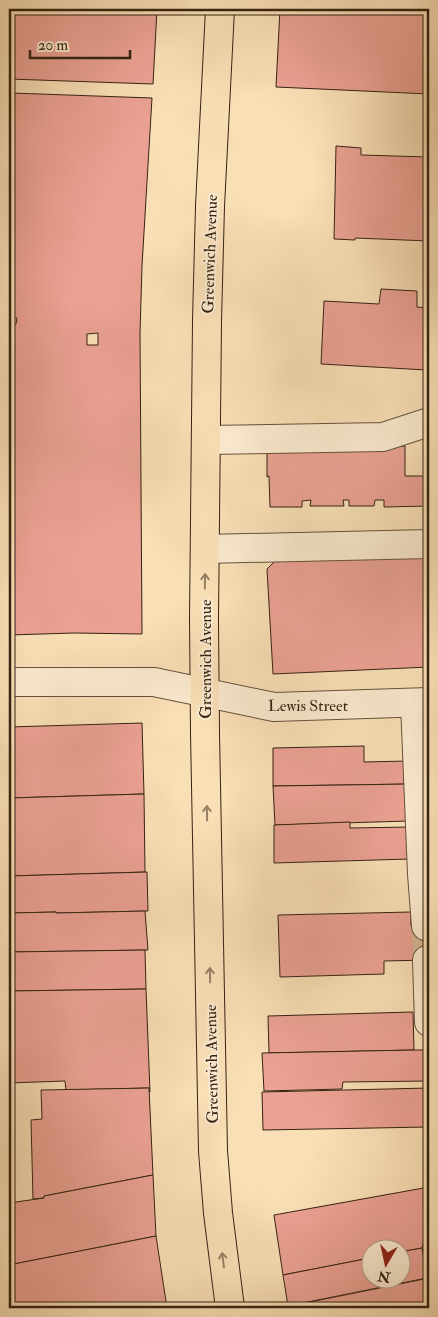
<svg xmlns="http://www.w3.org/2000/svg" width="438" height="1317" font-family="'IM FELL Double Pica',serif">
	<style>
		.building { fill: #eba193; stroke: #342312; fill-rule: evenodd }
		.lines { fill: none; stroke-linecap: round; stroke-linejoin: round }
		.minor-tunnel { stroke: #d2b995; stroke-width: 28; stroke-dasharray: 28 14; stroke-linecap: butt }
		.minor-casing { stroke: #65523b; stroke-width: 30 }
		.major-casing { stroke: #342312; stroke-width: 30 }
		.minor { stroke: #fbead0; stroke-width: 28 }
		.major { stroke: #f9dfb6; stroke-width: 28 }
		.oneway { stroke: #968164 }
		.labels { text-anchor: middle; stroke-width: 4; stroke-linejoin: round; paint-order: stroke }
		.street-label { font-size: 16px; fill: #342312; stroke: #fbead0 }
	</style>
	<rect width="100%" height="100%" fill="#f9dfb6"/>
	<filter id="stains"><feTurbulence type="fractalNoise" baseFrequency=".004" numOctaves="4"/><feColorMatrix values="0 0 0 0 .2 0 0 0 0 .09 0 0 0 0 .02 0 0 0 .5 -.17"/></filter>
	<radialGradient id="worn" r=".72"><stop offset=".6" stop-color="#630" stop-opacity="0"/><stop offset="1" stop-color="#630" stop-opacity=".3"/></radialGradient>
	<!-- building -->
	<g class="building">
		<path d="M9 9H157L153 84 9 79Z"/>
		<path d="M280 9H429V94L276 87Z"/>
		<path d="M11 93 152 98 142 266 140 333 142 634 74 633 9 635V336H12L13 323 16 324 17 318H9V139ZM98 333V345H87V334Z"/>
		<path d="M336 146 361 148V155L429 157V241L355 238V240L334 239Z"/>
		<path d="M381 289 417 291V307L429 308V342H427L426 370 321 364 324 301 379 304Z"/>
		<path d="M405 446V476H429V506L384 507V500H375L374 506H349V500H343L344 506H310L311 500 302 501V507H270L269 476 267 477V447Z"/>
		<path d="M429 550V667L273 674 267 569 281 555Z"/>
		<path d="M142 723 144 794 9 798V727Z"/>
		<path d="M364 746V762L408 761 409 784 273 786V748Z"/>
		<path d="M409 784V821L275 825 273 786Z"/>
		<path d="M144 794 145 872 9 876V798Z"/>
		<path d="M350 822V828L409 827 410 859 274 863V825Z"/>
		<path d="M147 872 148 911 56 913V912L9 913V876Z"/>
		<path d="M145 911 148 950 9 952V913L56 912V913Z"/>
		<path d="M411 912V926H429V960L384 961V974L280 977 278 915Z"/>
		<path d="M145 950 146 989 9 991V952Z"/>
		<path d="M146 989 150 1092H149V1088L66 1090 65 1081 9 1083V991Z"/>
		<path d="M413 1012 414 1050 269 1053 268 1016Z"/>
		<path d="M414 1050H429V1081L343 1082 342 1089 264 1091 262 1053Z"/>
		<path d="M149 1088 153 1175 44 1196V1198L33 1199 31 1120 42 1119 41 1090Z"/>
		<path d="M429 1088V1127L263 1130 262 1092Z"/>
		<path d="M153 1175 156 1236 9 1265V1203L44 1198V1196Z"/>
		<path d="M429 1187V1224L422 1248 400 1252V1250H370V1258L283 1275 274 1215Z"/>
		<path d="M156 1236 167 1308H9V1265Z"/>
		<path d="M422 1248 427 1278 288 1306 283 1275 370 1258V1280H400V1252Z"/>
		<path d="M429 1278V1308H285V1307Z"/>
	</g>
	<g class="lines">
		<!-- minor-tunnel -->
		<path class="minor-tunnel" d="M426 926 427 960"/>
		<!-- minor casing -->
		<g class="minor-casing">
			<g id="minor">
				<path d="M206 440 383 437 429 422"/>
				<path d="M205 549 429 544"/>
				<path d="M9 682H154L274 707 429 702"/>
				<path d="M415 703 422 874 426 926"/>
				<path d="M427 960 429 1022"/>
			</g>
		</g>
		<!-- major casing -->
		<g class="major-casing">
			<path id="major" d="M220 9 210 206 207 321 204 619 205 733 213 1151 218 1213 230 1308"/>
		</g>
		<!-- minor -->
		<use href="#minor" class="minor"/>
		<!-- major -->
		<use href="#major" class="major"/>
	</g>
	<!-- one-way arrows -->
	<defs><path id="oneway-shaft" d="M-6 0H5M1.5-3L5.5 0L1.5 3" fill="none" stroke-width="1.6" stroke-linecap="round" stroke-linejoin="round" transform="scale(1.25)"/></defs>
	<g class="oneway">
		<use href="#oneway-shaft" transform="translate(205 581) rotate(-89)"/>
		<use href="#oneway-shaft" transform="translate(207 813) rotate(-91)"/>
		<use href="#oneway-shaft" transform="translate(210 975) rotate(-91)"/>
		<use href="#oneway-shaft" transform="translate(223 1260) rotate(-97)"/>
	</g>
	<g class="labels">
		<!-- street labels -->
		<g class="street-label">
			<text transform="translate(209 254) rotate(-88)" y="6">Greenwich Avenue</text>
			<text transform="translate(205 659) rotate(-90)" y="6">Greenwich Avenue</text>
			<text x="308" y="711">Lewis Street</text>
			<text transform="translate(211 1064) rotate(-91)" y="6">Greenwich Avenue</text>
		</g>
	</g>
	<!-- margin -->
	<rect width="438" height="1317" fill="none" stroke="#f9dfb6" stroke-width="30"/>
	<rect x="10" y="10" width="418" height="1297" fill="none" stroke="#342312" stroke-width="2.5"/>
	<rect x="15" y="15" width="408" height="1287" fill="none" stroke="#342312"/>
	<!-- north arrow -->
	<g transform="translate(386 1264) rotate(189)"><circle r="24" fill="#fbead0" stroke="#ab9a84"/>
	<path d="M0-4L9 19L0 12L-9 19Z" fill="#8f2418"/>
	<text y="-8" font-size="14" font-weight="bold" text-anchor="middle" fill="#342312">N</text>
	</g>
	<!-- scale -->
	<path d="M30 50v8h100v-8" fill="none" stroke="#342312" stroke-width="2.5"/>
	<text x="38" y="50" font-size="15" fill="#342312" stroke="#fbead0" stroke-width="4" paint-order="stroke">20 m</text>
	<rect width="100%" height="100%" filter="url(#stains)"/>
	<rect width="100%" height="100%" fill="url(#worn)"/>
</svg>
